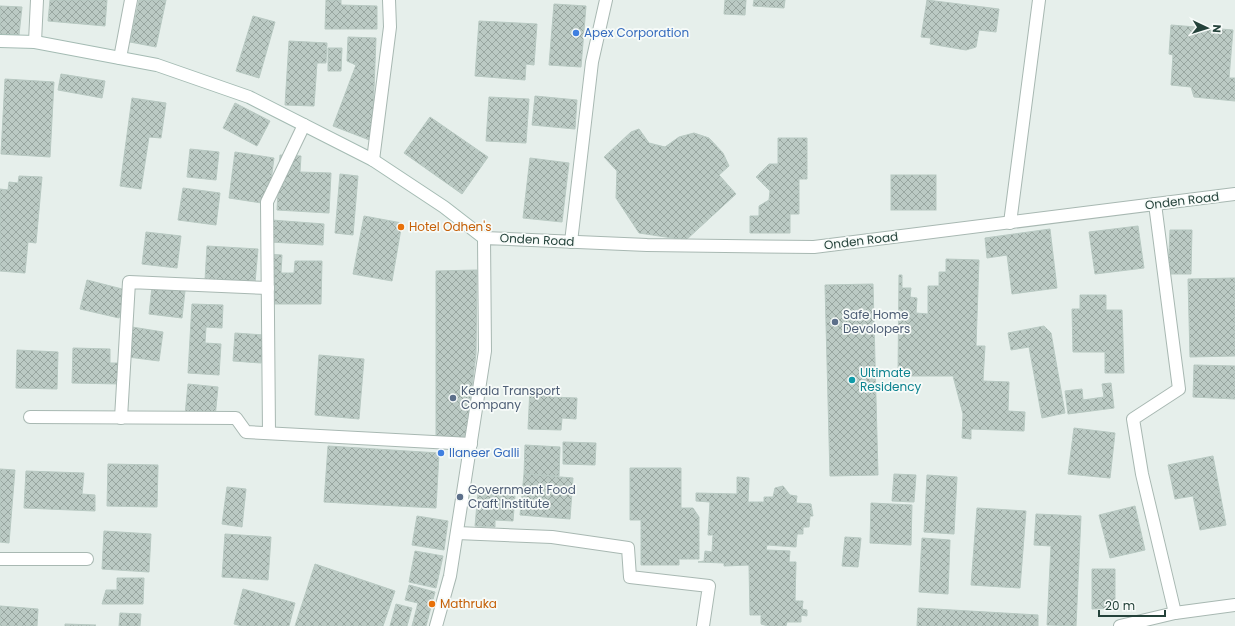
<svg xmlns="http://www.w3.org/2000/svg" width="1235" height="626" font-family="Poppins,sans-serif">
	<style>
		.building { fill: url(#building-cross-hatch); stroke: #b8c9c2 }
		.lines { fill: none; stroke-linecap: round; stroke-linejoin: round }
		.minor-casing { stroke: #a8b8b2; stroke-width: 14 }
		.tertiary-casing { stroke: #a8b8b2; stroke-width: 14 }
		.secondary-casing { stroke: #a4bbb3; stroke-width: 14 }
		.minor { stroke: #fff; stroke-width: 12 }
		.tertiary { stroke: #fff; stroke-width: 12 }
		.secondary { stroke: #fff; stroke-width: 12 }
		.shop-dot { fill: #3f7fe0; stroke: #f7fbf9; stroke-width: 1.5 }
		.food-dot { fill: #e8710a; stroke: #f7fbf9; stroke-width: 1.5 }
		.service-dot { fill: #5c6f8a; stroke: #f7fbf9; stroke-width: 1.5 }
		.culture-dot { fill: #0f9aa8; stroke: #f7fbf9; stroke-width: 1.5 }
		.labels { text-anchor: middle; stroke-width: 3.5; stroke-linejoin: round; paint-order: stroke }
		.shop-label { font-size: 12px; fill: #366cbe; stroke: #f7fbf9; text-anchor: start }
		.street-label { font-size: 12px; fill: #24423a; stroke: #f7fbf9 }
		.food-label { font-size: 12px; fill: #c56008; stroke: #f7fbf9; text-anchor: start }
		.service-label { font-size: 12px; fill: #4e5e75; stroke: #f7fbf9; text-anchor: start }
		.culture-label { font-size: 12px; fill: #0d838f; stroke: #f7fbf9; text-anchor: start }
	</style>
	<defs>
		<pattern id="building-cross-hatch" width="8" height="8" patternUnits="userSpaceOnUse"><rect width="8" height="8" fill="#bbcac4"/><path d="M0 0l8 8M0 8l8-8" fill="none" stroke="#98a6a0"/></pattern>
	</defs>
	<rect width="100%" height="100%" fill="#e6efeb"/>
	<!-- building -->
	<g class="building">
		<path d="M50 0H107L105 26 48 21Z"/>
		<path d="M139 0H166L156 47 130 42Z"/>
		<path d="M326 0H341V5L377 6V29H325Z"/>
		<path d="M725 0H746L745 15 724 14Z"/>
		<path d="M754 0H785L784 8 753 6Z"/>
		<path d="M927 0 999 9 996 32 979 30 976 47 966 50 930 44 931 38 921 37Z"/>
		<path d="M554 4 586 6 581 67 549 65Z"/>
		<path d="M0 6 22 7 19 35 0 34Z"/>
		<path d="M253 16 275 22 259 78 236 71Z"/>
		<path d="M479 21 537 24 534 65 526 64 525 80 475 76Z"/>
		<path d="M1171 25 1233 30 1229 78H1235V101L1194 97 1191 87 1171 85 1173 55 1169 54Z"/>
		<path d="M348 37 376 38 372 141 333 126 356 65 347 61Z"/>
		<path d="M289 41 327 43 326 63H317L314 106 285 105Z"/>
		<path d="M328 48H342L341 71H328Z"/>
		<path d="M61 74 105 81 102 98 58 90Z"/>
		<path d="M5 79 54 82 50 157 1 154Z"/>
		<path d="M535 96 577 100 575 129 532 125Z"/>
		<path d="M489 97 529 99 526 143 486 141Z"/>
		<path d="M132 98 166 103 161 138 149 137 141 189 120 186Z"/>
		<path d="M235 103 270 121 257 146 223 128Z"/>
		<path d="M430 117 488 157 462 194 404 153Z"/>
		<path d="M639 129 649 143 665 147 679 137 694 133 709 138 723 153 729 166 719 175 736 194 686 240 639 233 616 198 617 171 604 157 631 132Z"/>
		<path d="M778 138H807V179H799V214H790V233H750V216H759V206L769 200 770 191 756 177 769 164H778Z"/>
		<path d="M190 149 219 152 216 180 187 177Z"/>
		<path d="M235 152 274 158 268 204 229 198Z"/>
		<path d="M280 155 301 156 300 172 331 173 329 213 277 210Z"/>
		<path d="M530 158 569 163 562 222 523 218Z"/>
		<path d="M340 174 358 176 353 235 335 233Z"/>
		<rect x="891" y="175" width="45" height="35"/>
		<path d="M19 176 42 177 36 243 28 242 25 273 0 271V189L8 190 9 182 18 183Z"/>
		<path d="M183 188 220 193 216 225 178 220Z"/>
		<path d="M364 216 402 223 392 281 353 274Z"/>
		<path d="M272 220 324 224 323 245 270 242Z"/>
		<path d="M1138 226 1144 268 1095 274 1089 232Z"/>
		<path d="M1050 229 1057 288 1012 294 1007 255 987 258 985 238Z"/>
		<path d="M1170 230H1192L1191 274H1168Z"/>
		<path d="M146 232 181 236 177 268 142 264Z"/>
		<path d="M207 246 258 249 255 283 205 280Z"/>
		<path d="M263 254 282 255 281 273H294L295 261H322L321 304H262Z"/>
		<path d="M946 259 979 260 976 346H985L983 381 1009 382 1008 411 1025 412 1024 431 971 429V439L962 438 963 414 953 376H898L899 275H902V288H911L910 297 917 298 916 313 928 314V286H939V272H946Z"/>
		<path d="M477 270 476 354 465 444 436 442V271Z"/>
		<path d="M1235 278V356L1190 357 1188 279Z"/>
		<path d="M87 280 126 290 119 318 80 309Z"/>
		<path d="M873 284 878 475 830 476 825 285Z"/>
		<path d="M152 287 185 291 182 318 149 314Z"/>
		<path d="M1080 295H1106V310H1122L1124 373H1105V352H1073L1072 309H1080Z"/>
		<path d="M192 304 223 305 222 328 206 327 205 343 221 344 219 375 188 373Z"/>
		<path d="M1044 326 1051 333 1065 413 1042 418 1029 347 1011 350 1008 333Z"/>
		<path d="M132 327 163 332 159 361 128 357Z"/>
		<path d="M235 333 264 335 261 363 233 361Z"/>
		<path d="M73 348 110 349V363H122L121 384 72 383Z"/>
		<path d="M17 350 58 352 57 389 16 388Z"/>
		<path d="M319 355 364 359 359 419 315 415Z"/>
		<path d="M1194 365 1235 366V399L1193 397Z"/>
		<path d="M1111 383 1114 408 1068 414 1065 391 1082 389 1083 400 1104 397 1102 384Z"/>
		<path d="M188 384 218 387 215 418 185 415Z"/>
		<path d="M530 388 550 389V397L577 398 576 419 562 418 561 430 528 429Z"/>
		<path d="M1074 428 1115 433 1110 478 1068 474Z"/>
		<path d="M563 442 596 443 595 465 563 464Z"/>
		<path d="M525 445 560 447 559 476 524 474Z"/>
		<path d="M328 446 439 453 436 508 324 502Z"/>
		<path d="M1213 456 1226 525 1200 530 1193 496 1175 499 1168 465Z"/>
		<path d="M108 464 158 465 157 507 107 506Z"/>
		<path d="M630 468H681V508H693L699 517V559H679V565H641V520H630Z"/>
		<path d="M0 469 15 470 9 543 0 542Z"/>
		<path d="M26 471 84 473 82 494 95 495V511L24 508Z"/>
		<path d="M524 474 573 478 570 519 520 515Z"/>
		<path d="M894 474 916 475 914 502 892 501Z"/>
		<path d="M927 475 957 477 954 534 924 532Z"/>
		<path d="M737 477 749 478 748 502H764V497H773L775 488 783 486 790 495 797 496 796 503 811 504 813 516H810L809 527H803V534H797L796 547 767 545 766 550 790 551 789 562H796L795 601H803L802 609 807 610V616L801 615V622H787L786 626H768L761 624V615H750L749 565 724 566V563L698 562 704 561 705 551 712 552 713 535H708L710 502 696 501V493L737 494Z"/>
		<path d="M227 487 246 489 242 527 222 524Z"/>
		<path d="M478 493 515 496 513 521 495 520V527L475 526Z"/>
		<path d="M871 503 912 505 911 545 870 543Z"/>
		<path d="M1135 506 1145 550 1110 558 1099 515Z"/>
		<path d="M977 508 1026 511 1020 588 971 585Z"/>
		<path d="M1036 514 1081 516 1076 626 1047 625 1051 546 1034 545Z"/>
		<path d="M417 516 448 521 444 550 412 545Z"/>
		<path d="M104 531 151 534 149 572 102 569Z"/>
		<path d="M225 534 271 537 268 580 222 577Z"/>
		<path d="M845 537 861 538 858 567 842 566Z"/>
		<path d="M922 538 950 540 948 594 919 592Z"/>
		<path d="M415 551 443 556 436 588 409 582Z"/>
		<path d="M315 564 395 591 383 626H295Z"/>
		<path d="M1092 569H1115V608L1092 609Z"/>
		<path d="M117 578H144L143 604H102L106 590H117Z"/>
		<path d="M409 585 435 592 426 626H412L418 603 405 600Z"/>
		<path d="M243 589 295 603 289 626H242L234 624Z"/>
		<path d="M396 604 412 608 407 626H390Z"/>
		<path d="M0 606 38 609 37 626H0Z"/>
		<path d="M918 608 1038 615V626H917Z"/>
		<path d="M120 613 141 614 140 626H119Z"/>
		<path d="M65 624 96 625 95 626H65Z"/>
	</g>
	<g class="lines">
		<!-- minor casing -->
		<g class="minor-casing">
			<g id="minor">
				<path d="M35 42 37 0"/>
				<path d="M120 58 131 0"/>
				<path d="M373 160 390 27 389 0"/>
				<path d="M1155 204 1179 389 1133 419 1142 474 1175 613"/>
				<path d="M1010 223 1039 0"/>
				<path d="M571 242 592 62 606 0"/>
				<path d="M30 417 236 418 246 432 471 444"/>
				<path d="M121 418 129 282 268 288"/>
				<path d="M269 433 267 202 304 125"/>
				<path d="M457 533 552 537 628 548 630 577 709 586 703 626"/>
				<path d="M0 559H87"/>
				<path d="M1120 626 1175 613 1235 605"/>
			</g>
		</g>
		<!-- tertiary casing -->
		<g class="tertiary-casing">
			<path id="tertiary" d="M436 626 450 576 485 351 484 238 647 245 814 247 1235 194"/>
		</g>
		<!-- secondary casing -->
		<g class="secondary-casing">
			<path id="secondary" d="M0 41 35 42 157 65 249 97 373 160 444 207 484 238"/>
		</g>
		<!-- minor -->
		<use href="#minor" class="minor"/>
		<!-- tertiary -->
		<use href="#tertiary" class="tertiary"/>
		<!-- secondary -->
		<use href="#secondary" class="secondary"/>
	</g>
	<!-- markers -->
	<g class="shop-dot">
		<circle cx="576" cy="33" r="4"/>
		<circle cx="441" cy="453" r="4"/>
	</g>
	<g class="food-dot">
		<circle cx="401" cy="227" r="4"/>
		<circle cx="432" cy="604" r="4"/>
	</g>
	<g class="service-dot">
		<circle cx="835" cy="322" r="4"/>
		<circle cx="453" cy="398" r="4"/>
		<circle cx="460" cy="497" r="4"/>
	</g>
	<circle class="culture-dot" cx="852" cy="380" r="4"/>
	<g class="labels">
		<!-- shop labels -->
		<g class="shop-label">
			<text x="584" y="37">Apex Corporation</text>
			<text x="449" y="457">Ilaneer Galli</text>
		</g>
		<!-- street labels -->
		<g class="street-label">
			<text transform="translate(1182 201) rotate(-7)" y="4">Onden Road</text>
			<text transform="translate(537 240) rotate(3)" y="4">Onden Road</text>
			<text transform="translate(861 241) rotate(-7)" y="4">Onden Road</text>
		</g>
		<!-- food labels -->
		<g class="food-label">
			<text x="409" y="231">Hotel Odhen's</text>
			<text x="440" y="608">Mathruka</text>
		</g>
		<!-- service labels -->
		<g class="service-label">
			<text x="843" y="319">Safe Home<tspan x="843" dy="14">Devolopers</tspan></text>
			<text x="461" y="395">Kerala Transport<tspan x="461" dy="14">Company</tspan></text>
			<text x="468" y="494">Government Food<tspan x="468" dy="14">Craft Institute</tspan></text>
		</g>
		<!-- culture labels -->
		<g class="culture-label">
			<text x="860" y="377">Ultimate<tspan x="860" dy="14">Residency</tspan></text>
		</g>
	</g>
	<!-- north arrow -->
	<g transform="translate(1207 28) rotate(94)" stroke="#f7fbf9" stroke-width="3" paint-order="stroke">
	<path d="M0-3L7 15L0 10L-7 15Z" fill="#24423a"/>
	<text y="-6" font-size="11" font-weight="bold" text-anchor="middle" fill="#24423a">N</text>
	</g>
	<!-- scale -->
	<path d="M1099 610v6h66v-6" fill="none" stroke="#24423a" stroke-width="2"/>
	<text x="1105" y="610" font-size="12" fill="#24423a" stroke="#f7fbf9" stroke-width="3" paint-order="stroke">20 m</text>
</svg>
